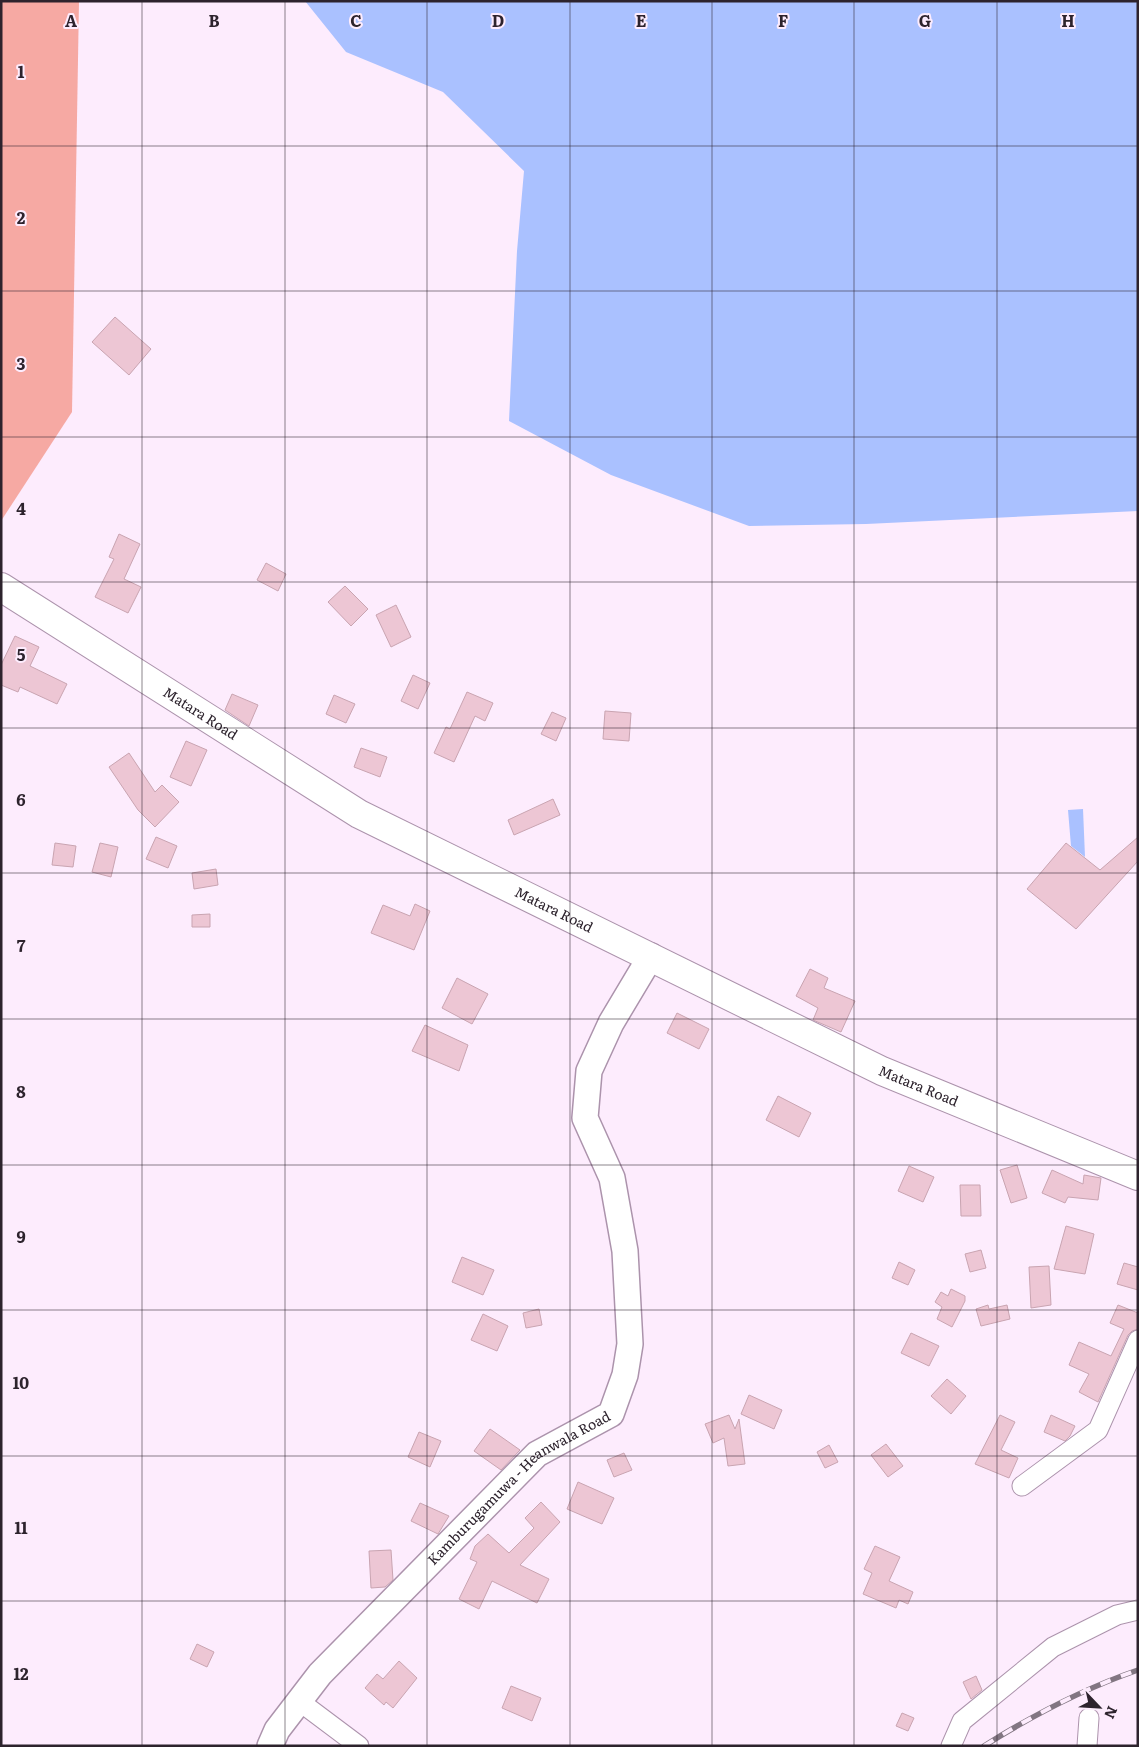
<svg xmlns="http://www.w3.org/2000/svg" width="1139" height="1747" font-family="Literata,serif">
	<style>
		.forest { fill: #f6a9a3 }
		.water { fill: #aac1ff }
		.building { fill: #edc6d4; stroke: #c9a4b1 }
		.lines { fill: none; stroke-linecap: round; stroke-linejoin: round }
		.minor-casing { stroke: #ac93ac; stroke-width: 21 }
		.major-casing { stroke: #ac93ac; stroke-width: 28 }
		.highway-casing { stroke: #ac93ac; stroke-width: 30 }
		.minor { stroke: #fff; stroke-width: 19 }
		.major { stroke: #fff; stroke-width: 25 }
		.highway { stroke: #fff; stroke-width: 28 }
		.rail-casing { stroke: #827682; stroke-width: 5.5 }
		.rail { stroke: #fdecfd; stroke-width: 4; stroke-dasharray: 11; stroke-linecap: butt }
		.grid { fill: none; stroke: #2d232d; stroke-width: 1; stroke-opacity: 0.55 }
		.labels { text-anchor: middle; stroke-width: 4; stroke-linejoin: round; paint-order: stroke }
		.street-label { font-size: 14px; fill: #2d232d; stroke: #fdecfd }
		.grid-label { font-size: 16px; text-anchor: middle; font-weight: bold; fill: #2d232d; stroke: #fdecfd; stroke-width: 4; stroke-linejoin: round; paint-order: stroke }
	</style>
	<rect width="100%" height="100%" fill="#fdecfd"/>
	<!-- forest -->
	<path class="forest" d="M1 1H79L72 412 1 521Z"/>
	<!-- water -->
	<g class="water">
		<path d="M305 1H1138V511L866 524 749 526 611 475 509 421 517 251 524 171 443 92 346 52Z"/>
		<path d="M1083 809 1085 857 1071 846 1068 810Z"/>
	</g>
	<!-- building -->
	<g class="building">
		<path d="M115 317 151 349 129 375 92 342Z"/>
		<path d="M119 534 140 544 124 579 141 587 128 613 95 597 114 559 109 557Z"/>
		<path d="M266 563 286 574 278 591 257 580Z"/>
		<path d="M345 586 368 609 351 626 328 602Z"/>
		<path d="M396 605 411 637 391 647 376 615Z"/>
		<path d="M15 636 39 647 30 666 67 684 57 704 20 687 18 692 1 685V665Z"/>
		<path d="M413 675 430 683 418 709 401 701Z"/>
		<path d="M467 692 493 703 485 721 475 716 454 762 434 753 446 727 450 729Z"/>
		<path d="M232 694 258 705 249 726 225 710Z"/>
		<path d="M334 695 355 704 346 723 326 714Z"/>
		<path d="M605 711 631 713 629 741 603 739Z"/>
		<path d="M552 712 566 718 556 741 541 734Z"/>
		<path d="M186 741 207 750 191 786 170 777Z"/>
		<path d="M361 748 387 757 380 777 354 767Z"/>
		<path d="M129 753 155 792 162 785 179 802 155 827 138 810 109 767Z"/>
		<path d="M553 799 560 815 514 835 508 820Z"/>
		<path d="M156 837 177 846 168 868 146 859Z"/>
		<path d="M1138 837V861L1076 929 1027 889 1066 843 1100 870Z"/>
		<path d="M55 843 76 846 73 867 52 865Z"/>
		<path d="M100 843 118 847 111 877 92 872Z"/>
		<path d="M216 869 218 885 194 889 192 873Z"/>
		<path d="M415 904 430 911 414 950 371 933 383 905 410 916Z"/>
		<path d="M210 914V927H192V915Z"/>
		<path d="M810 969 828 978 824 988 855 1001 841 1032 813 1020 818 1008 796 996Z"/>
		<path d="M457 978 488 994 472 1024 442 1008Z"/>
		<path d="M677 1013 709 1029 699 1049 667 1033Z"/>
		<path d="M425 1025 468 1045 459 1071 412 1051Z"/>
		<path d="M778 1096 811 1113 799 1137 766 1120Z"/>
		<path d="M1017 1165 1027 1198 1011 1203 1000 1170Z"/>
		<path d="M909 1166 934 1177 923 1202 898 1191Z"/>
		<path d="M1052 1170 1083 1184 1084 1175 1101 1178 1098 1200 1068 1197 1065 1203 1042 1193Z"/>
		<path d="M960 1185H980L981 1216H961Z"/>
		<path d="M1066 1226 1094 1234 1085 1274 1054 1269Z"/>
		<path d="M981 1250 986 1268 970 1272 965 1254Z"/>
		<path d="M462 1257 494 1270 483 1295 452 1282Z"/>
		<path d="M899 1262 915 1270 908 1285 892 1278Z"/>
		<path d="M1124 1263 1138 1267V1290L1117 1284Z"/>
		<path d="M1049 1266 1051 1305 1031 1308 1029 1267Z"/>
		<path d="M951 1289 965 1296V1301L952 1327 937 1319 942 1307 935 1302 941 1292 948 1296Z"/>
		<path d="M988 1305 989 1309 1007 1305 1010 1319 981 1326 976 1309Z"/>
		<path d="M1118 1305 1138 1313V1329L1132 1331 1128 1335 1098 1402 1079 1392 1089 1374 1069 1365 1079 1342 1111 1356 1124 1329 1110 1323Z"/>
		<path d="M539 1309 542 1325 526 1328 523 1313Z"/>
		<path d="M483 1314 508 1326 497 1351 471 1340Z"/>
		<path d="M911 1333 939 1346 929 1366 901 1353Z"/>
		<path d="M947 1379 966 1396 951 1414 931 1396Z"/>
		<path d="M749 1395 782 1410 774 1429 741 1414Z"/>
		<path d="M729 1415 735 1429 739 1419 745 1464 728 1466 724 1438 713 1443 705 1424Z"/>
		<path d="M1000 1415 1015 1422 1001 1450 1018 1458 1009 1478 975 1464Z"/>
		<path d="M1051 1415 1075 1426 1070 1436 1065 1441 1044 1432Z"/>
		<path d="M490 1429 520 1450 501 1470 474 1451Z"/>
		<path d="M419 1432 441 1441 430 1467 408 1457Z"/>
		<path d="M886 1444 903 1466 888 1477 871 1455Z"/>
		<path d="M829 1445 838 1462 825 1468 817 1452Z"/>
		<path d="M624 1453 632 1470 614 1477 607 1460Z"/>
		<path d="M578 1482 614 1498 602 1524 567 1509Z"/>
		<path d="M541 1502 560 1522 520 1565 549 1579 537 1603 492 1581 479 1609 459 1599 477 1562 470 1559 475 1546 488 1534 509 1553 534 1528 525 1518Z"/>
		<path d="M420 1503 449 1516 438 1534 411 1521Z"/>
		<path d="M875 1546 900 1557 889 1581 913 1592 908 1604 899 1600 896 1608 863 1594 872 1573 864 1569Z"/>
		<path d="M391 1550 393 1580 385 1587 371 1588 369 1551Z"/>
		<path d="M197 1644 214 1652 207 1667 190 1659Z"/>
		<path d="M399 1661 417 1678 393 1708 386 1702 384 1705 365 1688 377 1674 383 1679Z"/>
		<path d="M976 1676 982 1690 971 1699 963 1682Z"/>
		<path d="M511 1686 541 1698 532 1721 502 1708Z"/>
		<path d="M902 1713 914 1718 908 1731 896 1726Z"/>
	</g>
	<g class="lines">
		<!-- minor casing -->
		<g class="minor-casing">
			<g id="minor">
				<path d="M1022 1486 1098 1430 1138 1340"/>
				<path d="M299 1701 359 1746"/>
				<path d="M951 1746 962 1721 1053 1647 1117 1615 1138 1610"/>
				<path d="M1087 1746 1089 1718"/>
			</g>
		</g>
		<!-- major casing -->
		<g class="major-casing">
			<g id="major">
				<path id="s1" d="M270 1746 277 1730 320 1674 537 1454 611 1414 625 1375 630 1344 625 1251 612 1178 585 1118 589 1071 611 1023 651 956"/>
			</g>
		</g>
		<!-- highway casing -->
		<g class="highway-casing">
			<g id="highway">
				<path id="s2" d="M1 587 359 814 882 1071 1138 1176"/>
			</g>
		</g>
		<!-- minor -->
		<use href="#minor" class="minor"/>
		<!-- major -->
		<use href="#major" class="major"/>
		<!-- highway -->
		<use href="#highway" class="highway"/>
		<!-- rail casing -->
		<g class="rail-casing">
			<path id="rail" d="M984 1746C1033 1715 1083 1689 1138 1670"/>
		</g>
		<!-- rail -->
		<use href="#rail" class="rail"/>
	</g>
	<!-- grid -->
	<path class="grid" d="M142 1V1746M285 1V1746M427 1V1746M570 1V1746M712 1V1746M854 1V1746M997 1V1746M1 146H1138M1 291H1138M1 437H1138M1 582H1138M1 728H1138M1 873H1138M1 1019H1138M1 1165H1138M1 1310H1138M1 1456H1138M1 1601H1138"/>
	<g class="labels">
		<!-- street labels -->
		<g class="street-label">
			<text dy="5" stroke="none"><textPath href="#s2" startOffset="236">Matara Road</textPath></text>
			<text dy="5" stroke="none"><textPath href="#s2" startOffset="641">Matara Road</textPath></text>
			<text dy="5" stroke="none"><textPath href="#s2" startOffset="1046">Matara Road</textPath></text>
			<text dy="5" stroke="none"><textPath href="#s1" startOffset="362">Kamburugamuwa - Heanwala Road</textPath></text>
		</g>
	</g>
	<g class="grid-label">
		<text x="71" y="27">A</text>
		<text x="214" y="27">B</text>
		<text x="356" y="27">C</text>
		<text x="498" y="27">D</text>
		<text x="641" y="27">E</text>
		<text x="783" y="27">F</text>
		<text x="925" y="27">G</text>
		<text x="1068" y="27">H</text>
		<text x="21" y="78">1</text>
		<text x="21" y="224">2</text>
		<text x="21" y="370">3</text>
		<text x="21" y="515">4</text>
		<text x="21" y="661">5</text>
		<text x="21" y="806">6</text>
		<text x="21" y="952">7</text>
		<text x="21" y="1098">8</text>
		<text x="21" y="1243">9</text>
		<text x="21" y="1389">10</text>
		<text x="21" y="1534">11</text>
		<text x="21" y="1680">12</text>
	</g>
	<!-- border -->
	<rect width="1139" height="1747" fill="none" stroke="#2d232d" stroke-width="5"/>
	<!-- north arrow -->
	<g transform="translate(1099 1707) rotate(115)" stroke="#fdecfd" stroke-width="4" paint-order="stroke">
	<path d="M0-4L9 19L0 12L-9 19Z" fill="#2d232d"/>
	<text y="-8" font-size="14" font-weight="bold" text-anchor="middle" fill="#2d232d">N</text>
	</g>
</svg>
